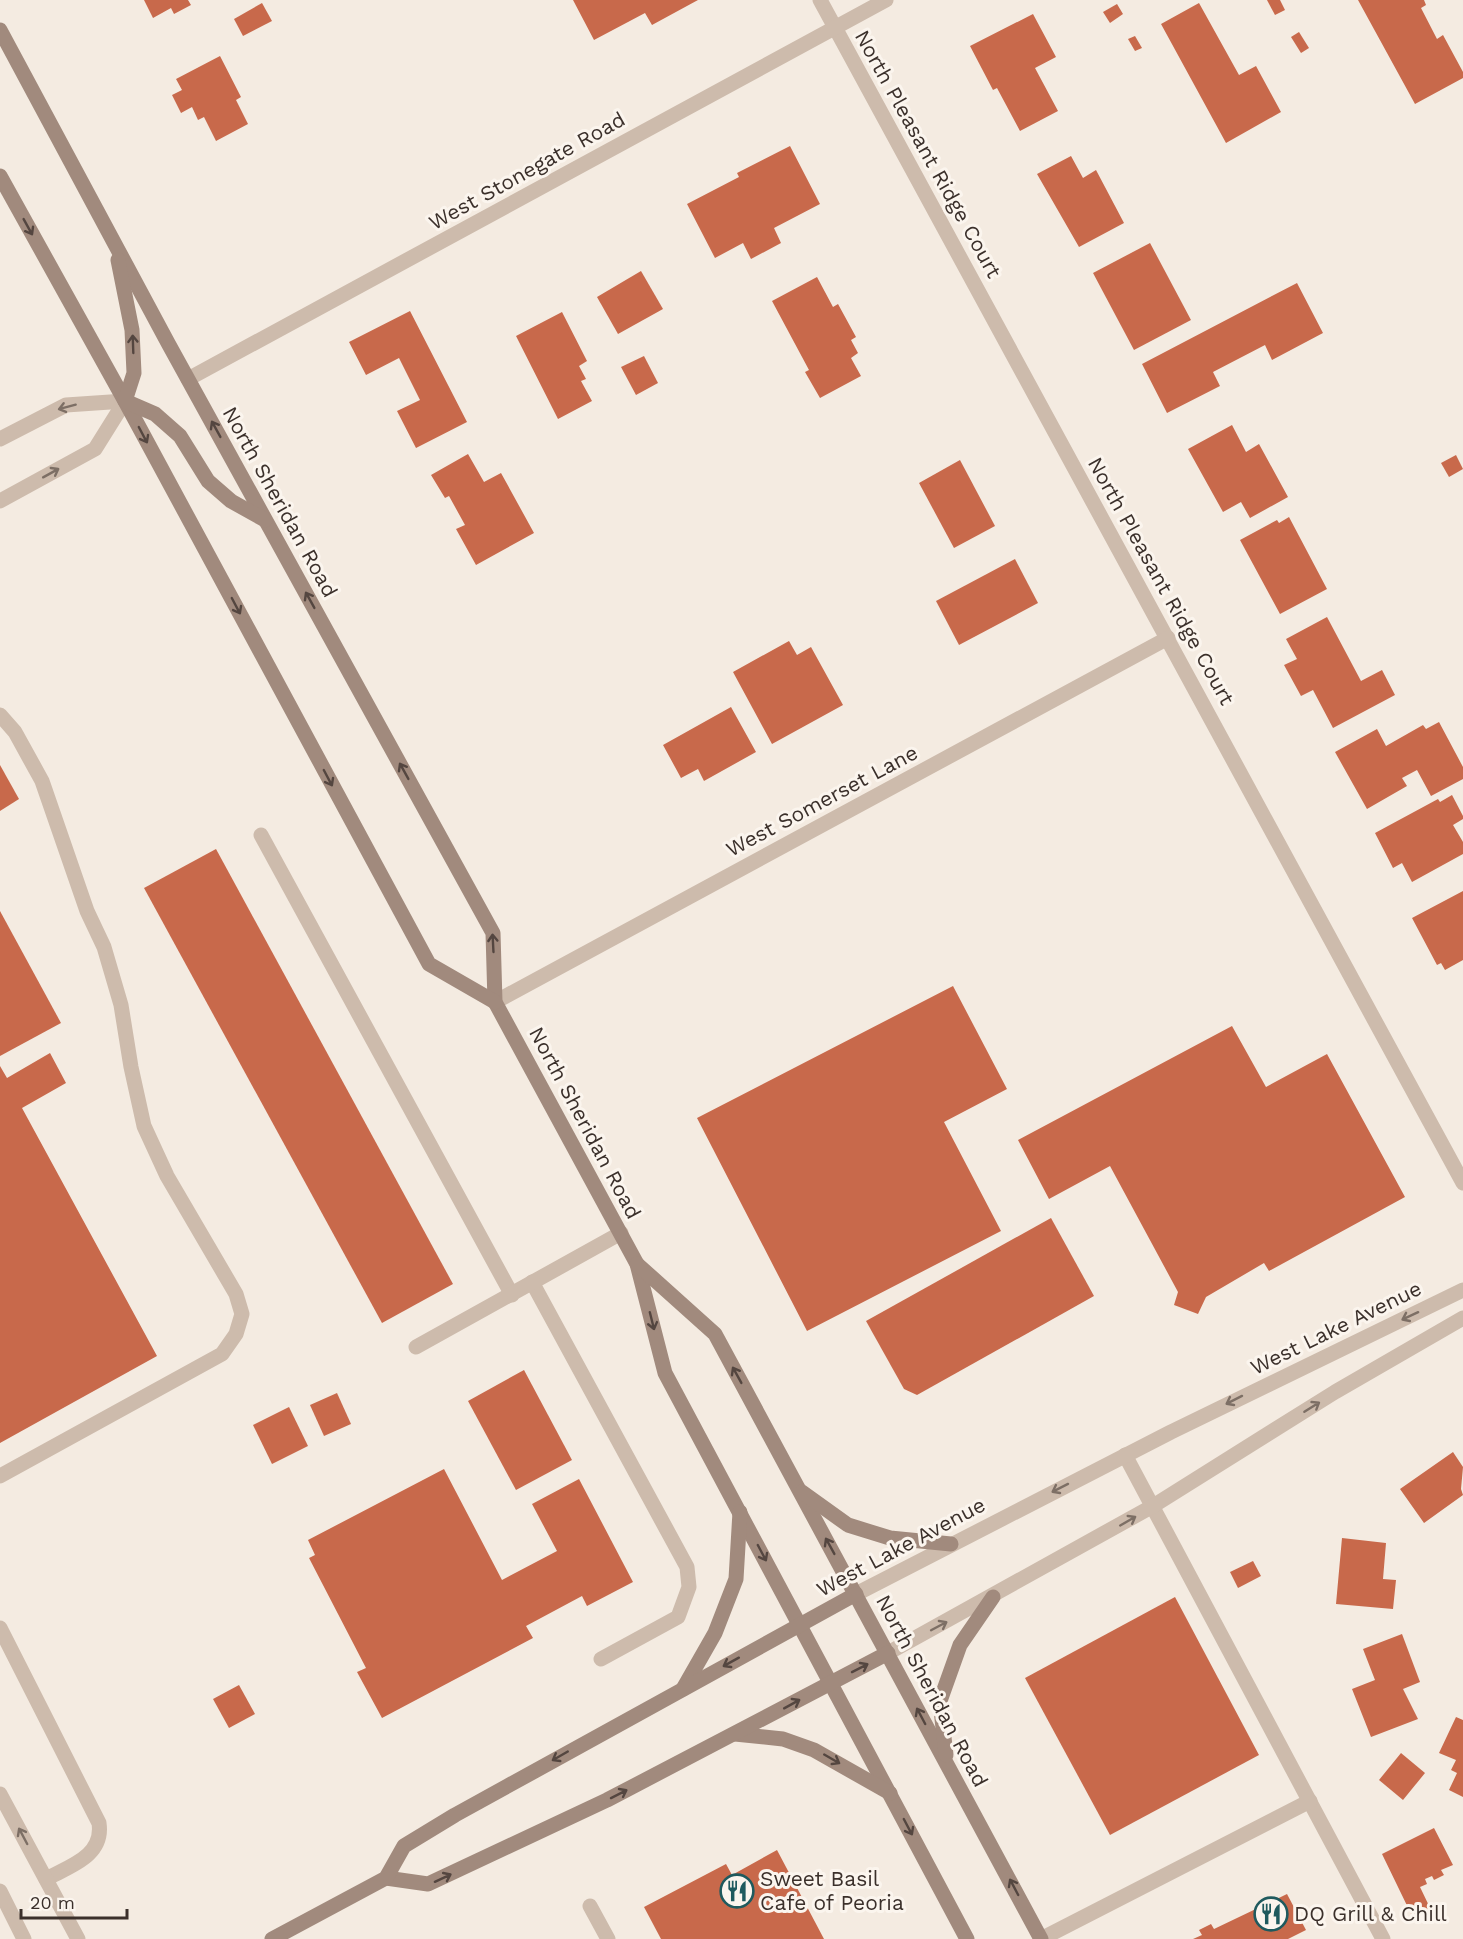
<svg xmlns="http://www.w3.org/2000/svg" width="1463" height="1939" font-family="'Work Sans',sans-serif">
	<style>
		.building { fill: #c8694b }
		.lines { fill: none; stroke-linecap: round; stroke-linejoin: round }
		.service { stroke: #cdbbac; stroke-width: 15 }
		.minor { stroke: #cdbbac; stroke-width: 15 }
		.tertiary { stroke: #cdbbac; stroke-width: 15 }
		.secondary { stroke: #a18a7d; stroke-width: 15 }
		.oneway { stroke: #544640 }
		.oneway2 { stroke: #7d6f65 }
		.labels { text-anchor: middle; stroke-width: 6; stroke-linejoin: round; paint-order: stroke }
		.street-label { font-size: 21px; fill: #3b302b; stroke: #fbf5ee }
		.poi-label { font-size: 21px; fill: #3b302b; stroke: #fbf5ee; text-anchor: start }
	</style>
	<rect width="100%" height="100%" fill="#f4ebe1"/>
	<!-- building -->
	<g class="building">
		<path d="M144 0H188L191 5 174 14 171 8 153 18Z"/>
		<path d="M573 0H698L652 25 645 13 594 40Z"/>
		<path d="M1267 0H1280L1285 10 1275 15Z"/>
		<path d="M1358 0H1424L1426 5 1421 8 1437 39 1443 35 1463 72V78L1415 104Z"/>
		<path d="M262 3 272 21 243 36 234 19Z"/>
		<path d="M1199 3 1239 75 1256 66 1281 112 1226 143 1161 24Z"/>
		<path d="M1117 4 1123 14 1110 23 1103 12Z"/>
		<path d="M1033 14 1056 57 1035 68 1058 111 1020 131 997 88 993 90 970 46Z"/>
		<path d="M1299 32 1309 48 1301 53 1291 37Z"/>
		<path d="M1135 36 1142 48 1135 51 1128 39Z"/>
		<path d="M220 56 241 97 236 100 248 124 216 141 204 117 198 120 192 107 181 113 172 95 182 90 176 79Z"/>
		<path d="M790 146 820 204 774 228 781 243 751 259 743 243 715 258 687 204 739 177 737 173Z"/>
		<path d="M1071 156 1083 178 1096 170 1124 223 1079 247 1037 174Z"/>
		<path d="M1150 243 1191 320 1134 350 1093 273Z"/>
		<path d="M641 271 663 309 618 334 597 297Z"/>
		<path d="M817 277 833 307 838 304 856 337 851 340 858 353 851 358 861 376 820 398 805 372 809 370 772 301Z"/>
		<path d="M1297 283 1323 333 1272 360 1265 345 1213 372 1220 386 1167 413 1142 364Z"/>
		<path d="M410 311 467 422 416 448 397 411 420 400 399 358 366 375 349 342Z"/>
		<path d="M562 312 587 361 579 366 586 379 581 381 592 401 558 419 516 336Z"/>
		<path d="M644 356 658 383 636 395 621 367Z"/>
		<path d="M1232 425 1246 452 1259 444 1288 497 1250 518 1241 502 1223 512 1188 449Z"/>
		<path d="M468 454 484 482 501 473 534 533 476 565 456 529 465 525 449 496 445 498 431 475Z"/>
		<path d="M1456 455 1463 469 1449 477 1441 463Z"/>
		<path d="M960 460 995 526 954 548 919 483Z"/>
		<path d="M1289 517 1327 589 1280 614 1240 540 1277 520 1279 523Z"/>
		<path d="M1015 559 1038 603 959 645 936 601Z"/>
		<path d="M1327 617 1361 681 1382 670 1395 695 1333 728 1313 690 1301 696 1284 665 1297 659 1286 639Z"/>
		<path d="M789 641 797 655 811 647 843 705 772 744 733 672Z"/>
		<path d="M731 707 756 752 704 781 698 769 681 778 663 745Z"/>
		<path d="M1439 722 1463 767V779L1431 796 1417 770 1402 778 1407 786 1367 809 1335 752 1377 729 1386 746 1423 725 1426 729Z"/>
		<path d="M0 765 19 799 0 811Z"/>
		<path d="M1452 795 1463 816V819L1453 825 1463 842V854L1412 882 1402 863 1393 868 1375 833 1438 799 1440 802Z"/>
		<path d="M216 849 453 1284 382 1323 144 888Z"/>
		<path d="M1463 891V960L1445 970 1441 963 1437 965 1412 918Z"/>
		<path d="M0 911 61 1023 0 1056Z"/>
		<path d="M953 986 1007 1089 944 1122 1001 1231 807 1331 697 1118Z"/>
		<path d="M1232 1026 1266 1087 1327 1054 1405 1197 1269 1271 1264 1263 1206 1297 1198 1314 1174 1305 1178 1292 1110 1166 1049 1199 1018 1140Z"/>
		<path d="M50 1053 66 1083 22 1108 157 1356 0 1443V1066L7 1078Z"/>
		<path d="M1051 1218 1094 1296 917 1395 904 1389 866 1321Z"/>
		<path d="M524 1370 572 1460 516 1490 468 1401Z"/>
		<path d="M337 1393 351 1424 324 1436 310 1405Z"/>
		<path d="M289 1407 308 1446 272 1464 253 1425Z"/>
		<path d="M1453 1452 1463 1467 1461 1489 1463 1495 1424 1523 1400 1489Z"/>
		<path d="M444 1469 502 1580 557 1551 532 1504 579 1479 633 1582 587 1606 582 1596 526 1626 533 1638 382 1718 357 1672 366 1668 309 1558 315 1555 308 1540Z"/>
		<path d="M1342 1538 1386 1543 1383 1579 1396 1580 1393 1609 1336 1604Z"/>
		<path d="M1253 1561 1261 1576 1238 1588 1230 1572Z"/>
		<path d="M1175 1597 1259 1755 1110 1835 1025 1678Z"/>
		<path d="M1402 1634 1420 1682 1403 1689 1418 1719 1371 1737 1352 1689 1375 1680 1363 1649Z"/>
		<path d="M239 1685 255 1714 229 1728 213 1699Z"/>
		<path d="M1456 1717 1463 1720V1797L1449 1790 1457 1773 1451 1770 1456 1760 1439 1753Z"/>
		<path d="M1401 1753 1425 1773 1403 1800 1379 1780Z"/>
		<path d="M1434 1828 1453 1865 1441 1870 1444 1875 1434 1880 1432 1876 1425 1879 1427 1884 1420 1887 1432 1912 1414 1920 1382 1854Z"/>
		<path d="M777 1850 824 1939H661L644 1907 726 1864 732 1875Z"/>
		<path d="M1287 1894 1306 1930 1288 1939H1193L1202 1935 1199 1930 1211 1924 1214 1929Z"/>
	</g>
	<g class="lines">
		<!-- service -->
		<g class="service">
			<path d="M0 439 66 405 125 401"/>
			<path d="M0 501 95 449 125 401"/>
			<path d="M0 715 15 732 42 781 87 911 104 947 121 1005 131 1067 144 1126 167 1176 236 1294 242 1314 236 1334 222 1354 0 1476"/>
			<path d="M261 835 512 1295"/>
			<path d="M532 1282 687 1567 689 1587 678 1617 601 1659"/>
			<path d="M416 1347 621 1233"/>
			<path d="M1125 1455 1383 1939"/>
			<path d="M0 1628 99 1823C104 1856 70 1866 46 1879"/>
			<path d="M0 1794 78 1939"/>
			<path d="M0 1891 24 1939"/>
			<path d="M590 1906 608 1939"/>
			<path d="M1041 1939 1310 1801"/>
		</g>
		<!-- minor -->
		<g class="minor">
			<path d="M820 0 1463 1183"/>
			<path d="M188 379 886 0"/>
			<path d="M495 1002 1168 638"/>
		</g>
		<!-- tertiary -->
		<g class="tertiary">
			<path d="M856 1594 1171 1432 1463 1290"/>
			<path d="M888 1653 1153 1506 1335 1392 1463 1318"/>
		</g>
		<!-- secondary -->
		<g class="secondary">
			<path d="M0 30 168 343 493 933 495 1002 637 1264 665 1373 967 1939"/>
			<path d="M0 176 125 401 429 964 495 1002"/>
			<path d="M118 260 132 330 134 373 125 401 155 414 180 436 208 481 231 501 265 520"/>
			<path d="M637 1264 715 1334 1041 1939"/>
			<path d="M802 1492 848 1525 890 1538 951 1544"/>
			<path d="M683 1689 715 1633 736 1579 740 1512"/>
			<path d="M735 1734 783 1739 814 1750 890 1793"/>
			<path d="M946 1755 940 1701 960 1645 993 1597"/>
			<path d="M386 1878 428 1884 607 1800 888 1653"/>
			<path d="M272 1939 386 1878 404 1846 455 1815 856 1594"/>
		</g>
	</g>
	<!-- one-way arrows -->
	<defs><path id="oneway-shaft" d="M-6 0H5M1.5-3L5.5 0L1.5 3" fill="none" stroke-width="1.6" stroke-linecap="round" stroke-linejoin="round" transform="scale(1.5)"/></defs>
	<g class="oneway">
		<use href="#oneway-shaft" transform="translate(28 227) rotate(61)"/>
		<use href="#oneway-shaft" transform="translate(133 344) rotate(-92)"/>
		<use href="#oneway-shaft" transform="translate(216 429) rotate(-119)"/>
		<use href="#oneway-shaft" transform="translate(143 435) rotate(62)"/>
		<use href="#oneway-shaft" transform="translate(310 600) rotate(-119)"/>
		<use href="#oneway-shaft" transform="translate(236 606) rotate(62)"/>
		<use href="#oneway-shaft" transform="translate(404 771) rotate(-119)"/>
		<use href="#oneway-shaft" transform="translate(328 778) rotate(62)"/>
		<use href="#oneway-shaft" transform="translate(493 943) rotate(-93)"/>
		<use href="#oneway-shaft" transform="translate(652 1321) rotate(76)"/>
		<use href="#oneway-shaft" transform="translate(737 1375) rotate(-119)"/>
		<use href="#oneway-shaft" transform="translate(830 1546) rotate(-119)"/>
		<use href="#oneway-shaft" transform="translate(762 1553) rotate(62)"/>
		<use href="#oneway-shaft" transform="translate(731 1662) rotate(151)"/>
		<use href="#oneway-shaft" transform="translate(860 1668) rotate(-27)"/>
		<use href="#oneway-shaft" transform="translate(792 1704) rotate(-29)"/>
		<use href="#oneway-shaft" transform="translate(921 1716) rotate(-118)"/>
		<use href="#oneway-shaft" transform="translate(560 1756) rotate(150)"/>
		<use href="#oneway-shaft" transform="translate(832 1759) rotate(30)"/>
		<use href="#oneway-shaft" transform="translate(619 1794) rotate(-27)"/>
		<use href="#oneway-shaft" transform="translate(908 1827) rotate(62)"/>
		<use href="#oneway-shaft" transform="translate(443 1878) rotate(-25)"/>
		<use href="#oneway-shaft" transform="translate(1014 1887) rotate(-118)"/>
	</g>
	<g class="oneway2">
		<use href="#oneway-shaft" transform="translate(67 407) rotate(165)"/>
		<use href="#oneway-shaft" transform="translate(51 473) rotate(-29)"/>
		<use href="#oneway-shaft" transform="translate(1410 1316) rotate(155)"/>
		<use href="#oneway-shaft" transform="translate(1234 1400) rotate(153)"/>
		<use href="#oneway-shaft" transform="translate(1312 1407) rotate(-32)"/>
		<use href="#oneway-shaft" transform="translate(1060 1488) rotate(153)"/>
		<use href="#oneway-shaft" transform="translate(1128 1521) rotate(-30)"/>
		<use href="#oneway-shaft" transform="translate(939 1626) rotate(-28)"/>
		<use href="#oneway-shaft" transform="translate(23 1836) rotate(-118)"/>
	</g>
	<!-- icons -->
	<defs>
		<g id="restaurant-ring" transform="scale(1.725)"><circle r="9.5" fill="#fbf5ee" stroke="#1f5a5e" stroke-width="1.5"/><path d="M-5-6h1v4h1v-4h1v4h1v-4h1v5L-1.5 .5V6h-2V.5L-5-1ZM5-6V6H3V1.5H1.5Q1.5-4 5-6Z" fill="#1f5a5e"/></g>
	</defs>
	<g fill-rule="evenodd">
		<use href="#restaurant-ring" x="737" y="1891"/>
		<use href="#restaurant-ring" x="1271" y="1914"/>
	</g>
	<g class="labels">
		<!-- street labels -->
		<g class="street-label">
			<text transform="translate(928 154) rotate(61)" y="7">North Pleasant Ridge Court</text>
			<text transform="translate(527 171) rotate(-29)" y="7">West Stonegate Road</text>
			<text transform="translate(280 502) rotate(61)" y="7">North Sheridan Road</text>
			<text transform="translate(1161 581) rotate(61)" y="7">North Pleasant Ridge Court</text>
			<text transform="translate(822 801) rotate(-28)" y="7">West Somerset Lane</text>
			<text transform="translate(585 1123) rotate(62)" y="7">North Sheridan Road</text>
			<text transform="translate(1336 1328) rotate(-26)" y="7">West Lake Avenue</text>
			<text transform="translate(901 1547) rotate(-28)" y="7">West Lake Avenue</text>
			<text transform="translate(932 1691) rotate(62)" y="7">North Sheridan Road</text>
		</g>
		<!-- poi labels -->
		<g class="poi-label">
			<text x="760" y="1886">Sweet Basil<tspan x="760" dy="24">Cafe of Peoria</tspan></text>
			<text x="1294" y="1921">DQ Grill &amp; Chill</text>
		</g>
	</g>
	<!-- scale -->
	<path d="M21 1909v9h106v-9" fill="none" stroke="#3b302b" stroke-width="3"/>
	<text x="30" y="1909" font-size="18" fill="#3b302b" stroke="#fbf5ee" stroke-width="4.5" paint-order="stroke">20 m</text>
</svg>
